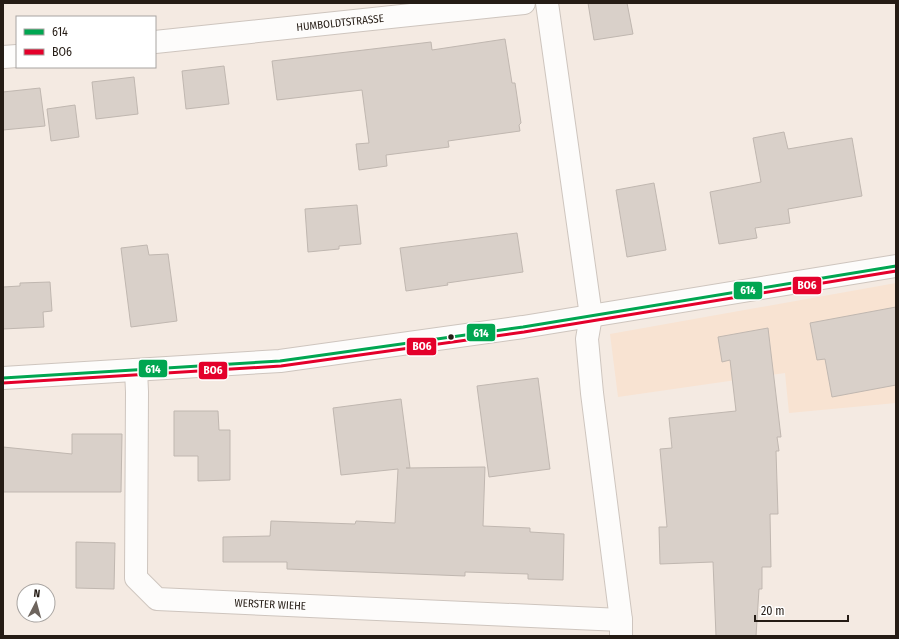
<svg xmlns="http://www.w3.org/2000/svg" width="899" height="639" font-family="'Fira Sans Condensed',sans-serif">
	<style>
		.built { fill: #f8e3d2 }
		.building { fill: #d9d0c9; stroke: #c0b7b0 }
		.lines { fill: none; stroke-linecap: round; stroke-linejoin: round }
		.street-casing { stroke: #cec5be; stroke-width: 24 }
		.secondary-casing { stroke: #cec5be; stroke-width: 24 }
		.street { stroke: #fdfcfb; stroke-width: 22 }
		.secondary { stroke: #fdfcfb; stroke-width: 22 }
		.bus-1-casing { stroke: #fff; stroke-width: 6 }
		.bus-2-casing { stroke: #fff; stroke-width: 6 }
		.bus-1 { stroke: #00a651; stroke-width: 3 }
		.bus-2 { stroke: #e4002b; stroke-width: 3 }
		.bus-dot { fill: #251c15; stroke: #fff; stroke-width: 1.5 }
		.labels { text-anchor: middle; stroke-width: 3; stroke-linejoin: round; paint-order: stroke }
		.street-label { font-size: 11px; fill: #251c15; stroke: #fff }
		.line-badge { stroke: #fff; stroke-width: 1.5 }
		.badge-label { font-size: 11px; text-anchor: middle; font-weight: bold; fill: #fff }
	</style>
	<rect width="100%" height="100%" fill="#f4eae2"/>
	<!-- built -->
	<path class="built" d="M896 283V403L789 413 785 373 618 397 610 334Z"/>
	<!-- building -->
	<g class="building">
		<path d="M588 3H627L633 34 594 40Z"/>
		<path d="M505 39 512 83H515L521 123 519 125 520 131 448 141 449 147 386 155 387 166 359 170 356 144 369 143 362 90 277 100 272 61 431 42 432 50Z"/>
		<path d="M224 66 229 104 186 109 182 71Z"/>
		<path d="M134 77 138 114 96 119 92 82Z"/>
		<path d="M40 88 45 126 3 130V92Z"/>
		<path d="M75 105 79 137 51 141 47 109Z"/>
		<path d="M784 132 788 149 852 138 862 196 788 209 790 223 755 228 757 238 719 244 710 192 761 182 753 138Z"/>
		<path d="M654 183 666 250 627 257 616 190Z"/>
		<path d="M357 205 361 244 339 246V249L308 252 305 209Z"/>
		<path d="M517 233 523 272 447 283 448 285 406 291 400 248Z"/>
		<path d="M147 245 149 255 168 254 177 321 131 327 121 248Z"/>
		<path d="M50 282 52 311 43 312 44 327 3 329V287L20 286V283Z"/>
		<path d="M896 307V385L832 397 825 359 817 360 810 323Z"/>
		<path d="M768 328 781 437H777L779 451H776L778 514H770L771 567H762V589H759L756 636H716L713 562 660 564 659 527H667L660 449 672 448 669 418 736 411 730 360 722 362 718 337Z"/>
		<path d="M538 378 550 469 489 477 477 386Z"/>
		<path d="M401 399 410 468H406L485 467 483 526 530 528V532L564 534 563 580 528 579V574L465 572V576L287 569V562H223V537L270 536 271 521 355 524 356 521 395 523 398 469 341 475 333 408Z"/>
		<path d="M174 411H218L219 430H230V480L198 481V456H174Z"/>
		<path d="M72 434H122L121 492H3V447L72 454Z"/>
		<path d="M76 542 115 543 114 589 76 588Z"/>
	</g>
	<g class="lines">
		<!-- street casing -->
		<g class="street-casing">
			<g id="street">
				<path d="M547 3 591 316 587 339 592 393 621 620V636"/>
				<path id="s1" d="M155 42 524 3"/>
				<path d="M3 57 17 56"/>
				<path id="s2" d="M136 370 137 392 136 578 157 599 621 620"/>
			</g>
		</g>
		<!-- secondary casing -->
		<g class="secondary-casing">
			<path id="secondary" d="M3 378 280 361 523 327 896 266"/>
		</g>
		<!-- street -->
		<use href="#street" class="street"/>
		<!-- secondary -->
		<use href="#secondary" class="secondary"/>
		<!-- bus-1 casing -->
		<g class="bus-1-casing">
			<path id="bus-1" d="M3 378 280 361 523 327 896 266"/>
		</g>
		<!-- bus-2 casing -->
		<g class="bus-2-casing">
			<path id="bus-2" d="M3 383 281 366 524 332 896 271"/>
		</g>
		<!-- bus-1 -->
		<use href="#bus-1" class="bus-1"/>
		<!-- bus-2 -->
		<use href="#bus-2" class="bus-2"/>
	</g>
	<!-- markers -->
	<circle class="bus-dot" cx="451" cy="337" r="3.5"/>
	<g class="labels">
		<!-- street labels -->
		<g class="street-label">
			<text dy="4" stroke="none"><textPath href="#s1" startOffset="186">HUMBOLDTSTRASSE</textPath></text>
			<text dy="4" stroke="none"><textPath href="#s2" startOffset="351">WERSTER WIEHE</textPath></text>
		</g>
	</g>
	<g class="line-badge">
		<rect x="792" y="276" width="30" height="19" rx="4" fill="#e4002b"/>
		<rect x="733" y="281" width="30" height="19" rx="4" fill="#00a651"/>
		<rect x="466" y="323" width="30" height="19" rx="4" fill="#00a651"/>
		<rect x="406" y="337" width="31" height="19" rx="4" fill="#e4002b"/>
		<rect x="138" y="359" width="30" height="19" rx="4" fill="#00a651"/>
		<rect x="198" y="361" width="30" height="19" rx="4" fill="#e4002b"/>
	</g>
	<g class="badge-label">
		<text x="807" y="289">BO6</text>
		<text x="748" y="294">614</text>
		<text x="481" y="337">614</text>
		<text x="422" y="350">BO6</text>
		<text x="153" y="373">614</text>
		<text x="213" y="374">BO6</text>
	</g>
	<!-- border -->
	<rect width="899" height="639" fill="none" stroke="#251c15" stroke-width="8"/>
	<!-- legend -->
	<rect x="16" y="16" width="140" height="52" fill="#ffffff" stroke="#a8a4a1"/>
	<rect x="24" y="29" width="20" height="6" fill="#00a651" stroke="#a8a4a1"/>
	<text x="52" y="36" font-size="12" fill="#251c15">614</text>
	<rect x="24" y="49" width="20" height="6" fill="#e4002b" stroke="#a8a4a1"/>
	<text x="52" y="56" font-size="12" fill="#251c15">BO6</text>
	<!-- north arrow -->
	<g transform="translate(36 603) rotate(6)"><circle r="19" fill="#ffffff" stroke="#a8a4a1"/>
	<path d="M0-3L7 15L0 10L-7 15Z" fill="#6d645d"/>
	<text y="-6" font-size="11" font-weight="bold" text-anchor="middle" fill="#251c15">N</text>
	</g>
	<!-- scale -->
	<path d="M755 615v6h93v-6" fill="none" stroke="#251c15" stroke-width="2"/>
	<text x="761" y="615" font-size="12" fill="#251c15" stroke="#ffffff" stroke-width="3" paint-order="stroke">20 m</text>
</svg>
